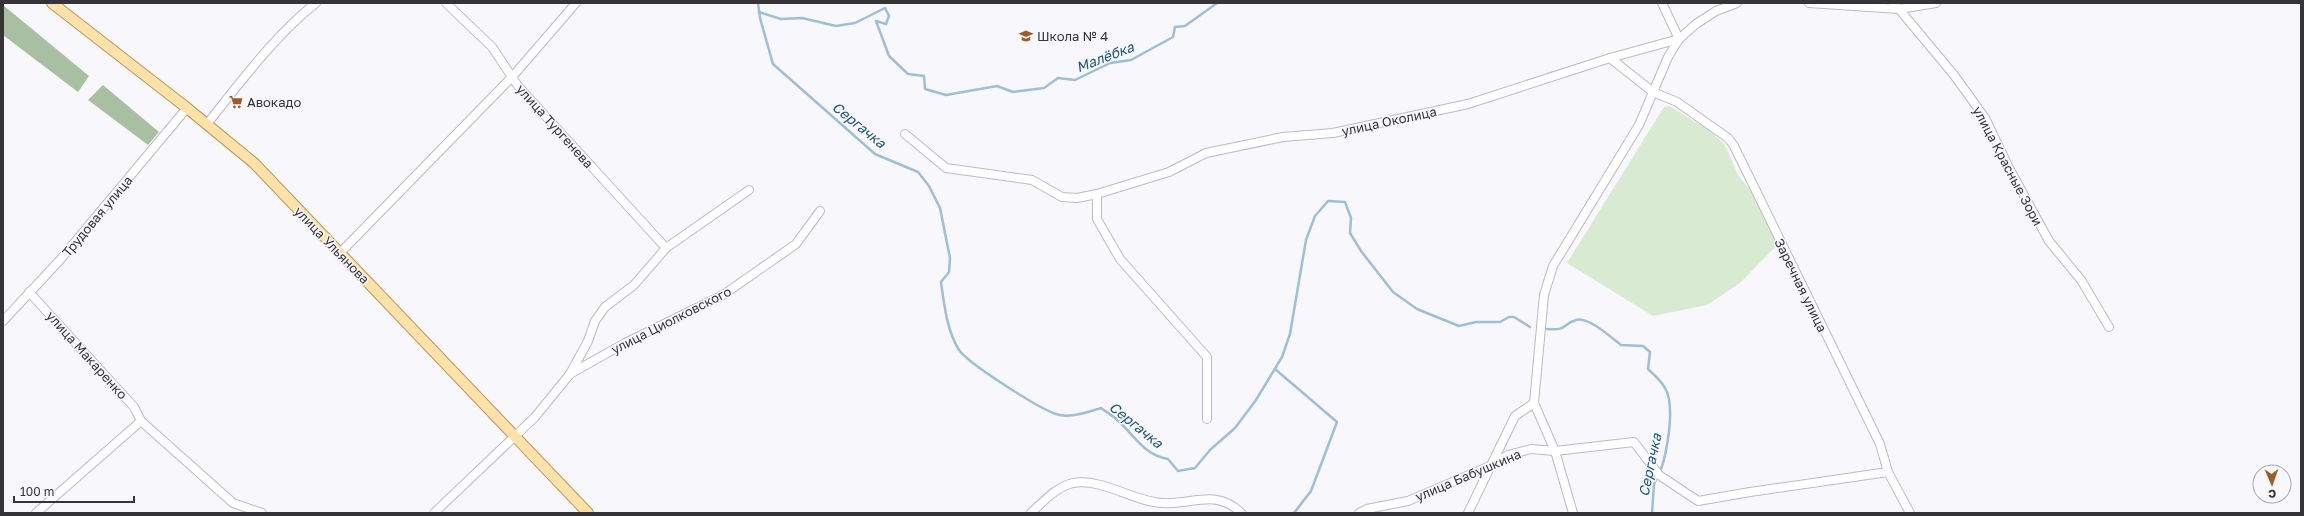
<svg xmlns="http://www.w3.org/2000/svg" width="2304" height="516" font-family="'Golos Text',sans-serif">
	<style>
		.green { fill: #d8ebd2 }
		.forest { fill: #a8bfa1 }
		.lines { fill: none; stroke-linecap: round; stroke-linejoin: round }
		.stream { stroke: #9ebfd6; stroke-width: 2.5 }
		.minor-casing { stroke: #bcbbbf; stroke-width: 10 }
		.major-casing { stroke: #b8985d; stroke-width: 12 }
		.minor { stroke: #fff; stroke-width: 8 }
		.major { stroke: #fee2aa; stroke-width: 10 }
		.labels { text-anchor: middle; stroke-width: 3; stroke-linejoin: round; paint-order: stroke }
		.poi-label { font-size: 13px; fill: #353436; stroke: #f8f7fb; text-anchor: start }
		.street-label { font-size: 13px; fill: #353436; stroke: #f8f7fb }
		.water-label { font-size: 14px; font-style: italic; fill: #205777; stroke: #f8f7fb }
	</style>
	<rect width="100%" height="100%" fill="#f8f7fb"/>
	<!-- green -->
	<path class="green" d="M1669 106 1709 130 1725 145 1738 175 1750 190 1778 244 1740 283 1707 305 1653 316 1567 263 1664 107Z"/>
	<!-- forest -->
	<g class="forest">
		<path d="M3 5 89 76 78 92 3 35Z"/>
		<path d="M103 85 159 132 148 145 88 100Z"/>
	</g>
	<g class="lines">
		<!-- stream -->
		<g class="stream">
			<path d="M758 3 760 18 773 64 875 154 918 172 929 186 940 208 950 258 949 272 941 282C944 304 947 331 959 350 969 364 1038 408 1056 414 1068 419 1088 412 1101 408 1106 412 1112 415 1116 419 1135 435 1142 454 1168 459L1178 471 1195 468 1210 450 1235 428 1256 400 1282 357 1290 334 1306 240 1315 216 1328 201 1345 202 1351 218 1350 233 1361 251 1393 292 1417 309 1459 326 1476 322H1500L1509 317H1514L1530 327"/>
			<path d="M759 12 781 19 802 18 836 26 855 23 885 8 889 16 886 24 876 21 889 56 908 74 924 76 925 89 946 95 997 86 1013 92 1044 88 1058 78 1075 80 1110 63 1131 60 1173 37 1175 27 1185 26 1217 3"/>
			<path d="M1547 329C1568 331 1562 324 1576 320 1588 316 1612 338 1621 345L1643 346 1650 352 1648 369C1654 375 1663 382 1666 390 1675 408 1667 454 1660 472"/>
			<path d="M1275 369 1337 422 1311 491 1294 513"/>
			<path d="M1652 513 1654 484 1658 476"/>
		</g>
		<!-- minor casing -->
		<g class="minor-casing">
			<g id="minor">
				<path d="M446 3 492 47 518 86 666 248"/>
				<path d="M1662 3 1679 39"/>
				<path d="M1809 3 1899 9 1936 3"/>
				<path d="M1894 3 1954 75 1985 118 2009 168 2049 241 2081 280 2109 327"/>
				<path d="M1610 58 1653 92 1677 102 1728 138 1734 146 1880 444 1888 472 1910 513"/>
				<path d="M207 124C238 85 277 33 316 3"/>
				<path d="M905 134 946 168 1032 180 1062 197 1077 198 1097 194 1169 172 1206 153 1283 137 1333 133 1468 104 1610 58 1679 39"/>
				<path d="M1097 194V219L1120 259 1207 357V419"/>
				<path d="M340 253 512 77 576 3"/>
				<path d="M29 292 134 407 141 421 233 503 262 513"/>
				<path d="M3 321 59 261 187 108"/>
				<path d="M570 374 588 341 595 321 605 307 634 285 666 248 749 190"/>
				<path d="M36 513 141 421"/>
				<path d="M434 513 535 417 570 374 625 343 723 295 796 244 820 211"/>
				<path d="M1031 513C1043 502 1056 487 1073 483 1103 478 1134 502 1163 503 1193 505 1216 488 1241 513"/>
				<path d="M1359 513 1367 509 1408 501 1492 465 1508 455 1531 449 1555 451 1634 442 1659 475 1698 501 1750 492 1888 472"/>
				<path d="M1468 513 1515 416 1534 403"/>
				<path d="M1573 513 1555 451 1534 403 1544 295 1553 266 1639 125 1668 57 1679 39 1696 24 1716 11 1737 3"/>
			</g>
		</g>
		<!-- major casing -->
		<g class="major-casing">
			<path id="major" d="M52 3 187 108 254 163 588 513"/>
		</g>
		<!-- minor -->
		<use href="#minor" class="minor"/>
		<!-- major -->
		<use href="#major" class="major"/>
	</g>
	<!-- icons -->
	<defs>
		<g id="school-bare" transform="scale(1.08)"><path d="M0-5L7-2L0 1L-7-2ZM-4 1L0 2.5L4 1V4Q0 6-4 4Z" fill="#9d5c27" stroke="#f8f7fb" stroke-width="2.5" paint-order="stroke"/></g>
		<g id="supermarket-bare" transform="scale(1.08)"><path d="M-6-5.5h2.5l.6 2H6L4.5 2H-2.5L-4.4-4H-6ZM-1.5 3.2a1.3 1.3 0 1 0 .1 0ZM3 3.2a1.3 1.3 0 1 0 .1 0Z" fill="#9d5c27" stroke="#f8f7fb" stroke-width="2.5" paint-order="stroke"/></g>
	</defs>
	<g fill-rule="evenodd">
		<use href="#school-bare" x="1026" y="36"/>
		<use href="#supermarket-bare" x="236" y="102"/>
	</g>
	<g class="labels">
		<!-- poi labels -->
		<g class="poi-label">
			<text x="1037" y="41">Школа № 4</text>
			<text x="247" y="107">Авокадо</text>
		</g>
		<!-- street labels -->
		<g class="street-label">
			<text transform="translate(1389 121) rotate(-12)" y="5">улица Околица</text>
			<text transform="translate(555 126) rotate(48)" y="5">улица Тургенева</text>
			<text transform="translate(2008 166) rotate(62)" y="5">улица Красные Зори</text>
			<text transform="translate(97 216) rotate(-50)" y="5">Трудовая улица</text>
			<text transform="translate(332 245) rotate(46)" y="5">улица Ульянова</text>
			<text transform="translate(1801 285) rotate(64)" y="5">Заречная улица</text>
			<text transform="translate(671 320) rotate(-27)" y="5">улица Циолковского</text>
			<text transform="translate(87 355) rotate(48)" y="5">улица Макаренко</text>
			<text transform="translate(1468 475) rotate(-23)" y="5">улица Бабушкина</text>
		</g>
		<!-- water labels -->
		<g class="water-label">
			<text transform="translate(1105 57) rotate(-21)" y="5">Малёбка</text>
			<text transform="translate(859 125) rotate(39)" y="5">Сергачка</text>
			<text transform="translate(1136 425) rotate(39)" y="5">Сергачка</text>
			<text transform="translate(1650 465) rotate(-78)" y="5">Сергачка</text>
		</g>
	</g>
	<!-- border -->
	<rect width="2304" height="516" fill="none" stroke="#353436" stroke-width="8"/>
	<!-- north arrow -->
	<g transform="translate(2272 484) rotate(178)"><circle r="19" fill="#f8f7fb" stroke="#aaa9ac"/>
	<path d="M0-3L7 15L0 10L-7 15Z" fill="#9d5c27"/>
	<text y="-6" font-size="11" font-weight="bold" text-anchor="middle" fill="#353436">С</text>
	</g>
	<!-- scale -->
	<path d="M14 496v6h120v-6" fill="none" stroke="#353436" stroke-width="2"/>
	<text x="20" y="496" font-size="12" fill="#353436" stroke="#f8f7fb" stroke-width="3" paint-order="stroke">100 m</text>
</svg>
